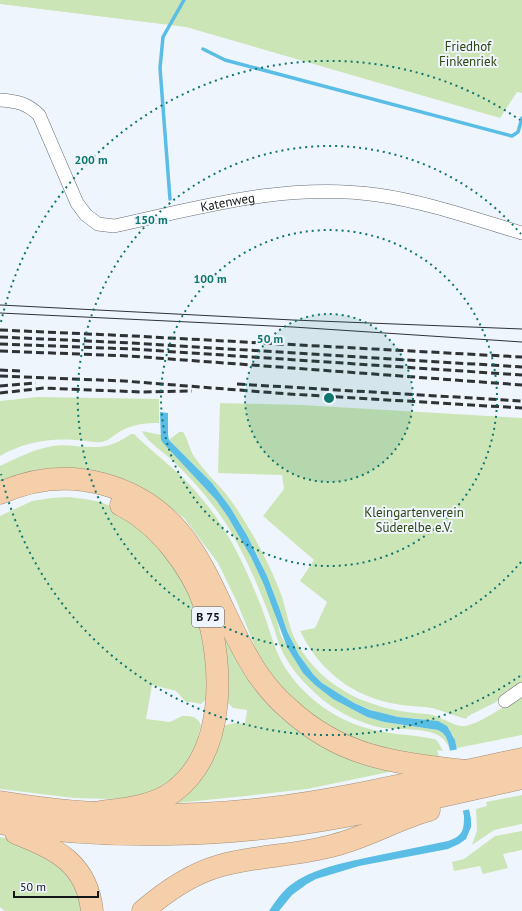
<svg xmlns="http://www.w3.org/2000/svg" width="522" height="911" font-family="'PT Sans',sans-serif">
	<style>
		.green { fill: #cce5b7 }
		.water { fill: #5abde5 }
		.pier { fill: #eff5fd }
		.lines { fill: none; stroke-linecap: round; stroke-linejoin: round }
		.stream { stroke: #5abde5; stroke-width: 3.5 }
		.street-casing { stroke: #666b72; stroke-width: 14 }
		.highway-casing { stroke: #a58e77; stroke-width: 23 }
		.street { stroke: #fff; stroke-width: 13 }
		.highway { stroke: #f4cfaa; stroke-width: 22 }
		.tram { stroke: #2f3235; stroke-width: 1 }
		.rail { stroke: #2f3235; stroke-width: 3; stroke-dasharray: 8 4; stroke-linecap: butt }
		.ring { fill: none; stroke: #0f766e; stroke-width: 2; stroke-dasharray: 2 4 }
		.labels { text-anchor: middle; stroke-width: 4; stroke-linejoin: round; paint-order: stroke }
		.shield { fill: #eff5fd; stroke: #55585d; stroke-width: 1 }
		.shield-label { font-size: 12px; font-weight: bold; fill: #131518 }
		.park-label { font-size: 13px; fill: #2e4611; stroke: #eff5fd }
		.street-label { font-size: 13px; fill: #131518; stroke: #eff5fd }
		.centre { fill: #0f766e; stroke: #eff5fd; stroke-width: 2 }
		.ring-label { font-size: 12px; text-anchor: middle; font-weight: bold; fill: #0f766e; stroke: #eff5fd; stroke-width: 4; stroke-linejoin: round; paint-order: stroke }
	</style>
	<rect width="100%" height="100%" fill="#eff5fd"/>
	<!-- green -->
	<g class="green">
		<path d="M0 0H522V93L517 92 500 118 186 27 0 4Z"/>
		<path d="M37 397 159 399V423C147 423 134 424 123 430 116 433 109 441 102 442 93 443 83 440 74 440 49 438 22 443 0 456V401Z"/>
		<path d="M220 403 301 405 522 418V686L510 695 468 716 466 719C455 716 443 711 432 708 416 706 401 706 386 702 346 692 318 667 300 631L315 628 327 602 300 581 314 560 263 516 284 489 282 475 218 473Z"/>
		<path d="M142 431 161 435V440L216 500 228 517 251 557 264 585 273 607 281 636 303 673 315 685 333 699 367 717 384 722 438 730C446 733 448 740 449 747 447 744 445 740 442 738 430 727 398 730 383 728 362 724 339 713 323 700 309 688 296 675 287 660 279 648 276 633 271 620 259 587 244 552 225 522 210 500 193 480 174 462 166 454 145 440 142 431Z"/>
		<path d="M179 432H183C189 440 189 451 196 459 205 472 216 482 226 494 242 515 256 539 268 564 273 574 278 586 282 597 287 612 289 629 297 643 324 691 374 711 427 714 439 715 449 724 461 726 475 728 509 703 522 695V735L457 748 453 735 422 719 398 717 382 714 353 703 322 683 313 674 299 655 287 631 280 610 260 560 248 537 230 507 212 483 169 440Z"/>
		<path d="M131 434H134C146 446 159 456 172 468 189 482 204 500 216 517 235 544 249 576 261 606 267 621 271 637 277 652 292 687 327 716 363 727 387 735 411 734 435 739L438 742 443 751 437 750 439 756H420L357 742 325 726 301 709 275 682 260 659 236 600 218 563 184 518 171 508 122 485 0 486V466C17 458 34 449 53 446 73 443 95 452 115 443 120 441 126 437 131 434Z"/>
		<path d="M69 497 85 499 101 502 114 508 145 529 186 584 201 624 210 695 201 704 192 702H186L176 691 152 685 146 719 170 722 182 716H188L194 717 199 721 201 726 198 735 202 737 198 749 168 786 141 796 110 799 74 798 0 789V516L32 501 51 498Z"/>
		<path d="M227 639 240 664 389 769V772L307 789 246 796 167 804 223 726 234 723 245 724 247 710 233 708 227 702 222 640Z"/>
		<path d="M522 795V824L494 830 472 845 477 831 476 809 487 806 486 802Z"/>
		<path d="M522 831V850L503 854 508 868 483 874 480 866 454 871 452 862 464 859 495 836Z"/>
		<path d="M0 837 16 840 39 850 71 876 84 911H5L0 907Z"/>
	</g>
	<!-- water -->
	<path class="water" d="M160 412 168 413V435L169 440 212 483 230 507 248 537 267 576 280 610 287 631 299 655 313 674 322 683 341 695 354 703 370 710 398 717 438 721 447 726 455 740 471 819V827L466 839 459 844 448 849 359 866 316 879 307 884 292 895 279 911H269C274 903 279 896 286 889 307 870 338 864 365 858 392 852 421 847 448 841 463 836 464 830 464 816L448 742C446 736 444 733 438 730L384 722 367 717 333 699 315 685 303 673 287 647 264 585 251 557 228 517 216 500 164 444 161 440Z"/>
	<!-- pier -->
	<path class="pier" d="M459 749 471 809 461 811 448 751Z"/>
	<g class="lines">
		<!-- stream -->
		<g class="stream">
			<path d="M203 49 225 60 512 136 518 132 522 118"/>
			<path d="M170 199 160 68 163 37 184 0"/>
		</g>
		<!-- street casing -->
		<g class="street-casing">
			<g id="street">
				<path id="s1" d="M0 100C16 101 27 103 39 115L77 203 86 215 98 224 114 226C202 207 287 182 378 195 427 202 475 219 522 233"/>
				<path d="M505 701 522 689"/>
			</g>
		</g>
		<!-- highway casing -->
		<g class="highway-casing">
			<g id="highway">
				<path d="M0 493C34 478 67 474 103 484 202 511 209 600 257 673 266 686 277 699 289 709 342 758 397 763 465 771"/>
				<path d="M0 802C31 807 62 811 93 813 150 817 207 815 263 809 350 799 436 777 522 759"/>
				<path d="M94 813C120 809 151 808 173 792 227 752 224 663 205 606 192 567 158 523 121 505"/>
				<path d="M0 823C77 835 155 837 233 831 330 824 427 799 522 778"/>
				<path d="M16 833C56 849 87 863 92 911"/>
				<path d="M143 911C165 892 191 874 219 866 257 855 297 856 335 845 367 837 397 819 429 810"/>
			</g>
		</g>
		<!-- street -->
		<use href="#street" class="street"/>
		<!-- highway -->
		<use href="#highway" class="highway"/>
		<!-- tram -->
		<g class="tram">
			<path d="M0 305 293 320 522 329"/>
			<path d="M0 313 293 327 522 342"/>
		</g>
		<!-- rail -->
		<g class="rail">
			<path d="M0 330 133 336 522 357"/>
			<path d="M0 337 132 343 522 367"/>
			<path d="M0 344 132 349 522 375"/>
			<path d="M0 351 130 356 522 385"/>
			<path d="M0 370 21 371"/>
			<path d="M0 376 124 381 289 394 522 408"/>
			<path d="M237 384 522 401"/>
			<path d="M0 386 36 383"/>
			<path d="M0 393 44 388 141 392 192 391"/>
		</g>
	</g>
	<!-- distance rings -->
	<circle cx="329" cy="398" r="84" fill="#0f766e" fill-opacity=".12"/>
	<g class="ring">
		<circle cx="329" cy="398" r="84"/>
		<circle cx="329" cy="398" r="168"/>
		<path d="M521 562A252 252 0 1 1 521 234"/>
		<path d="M520 676A337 337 0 0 1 1 474M1 322A337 337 0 0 1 520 120"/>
	</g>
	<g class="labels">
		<!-- shield labels -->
		<rect class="shield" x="192" y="607" width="32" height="20" rx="3"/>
		<g class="shield-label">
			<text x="208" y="621">B 75</text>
		</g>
		<!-- park labels -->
		<g class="park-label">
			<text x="468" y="51">Friedhof<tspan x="468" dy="15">Finkenriek</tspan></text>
			<text x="414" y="517">Kleingartenverein<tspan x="414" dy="15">Süderelbe e.V.</tspan></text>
		</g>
		<!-- street labels -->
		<g class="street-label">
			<text dy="5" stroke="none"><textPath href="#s1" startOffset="301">Katenweg</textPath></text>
		</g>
	</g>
	<circle cx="329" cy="398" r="6" class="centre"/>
	<g class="ring-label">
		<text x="91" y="164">200 m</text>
		<text x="151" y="224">150 m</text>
		<text x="210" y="283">100 m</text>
		<text x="270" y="343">50 m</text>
	</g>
	<!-- scale -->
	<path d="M14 891v6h84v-6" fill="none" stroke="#131518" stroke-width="2"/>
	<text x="20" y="891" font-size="12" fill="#131518" stroke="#eff5fd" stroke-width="3" paint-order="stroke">50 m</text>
</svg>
